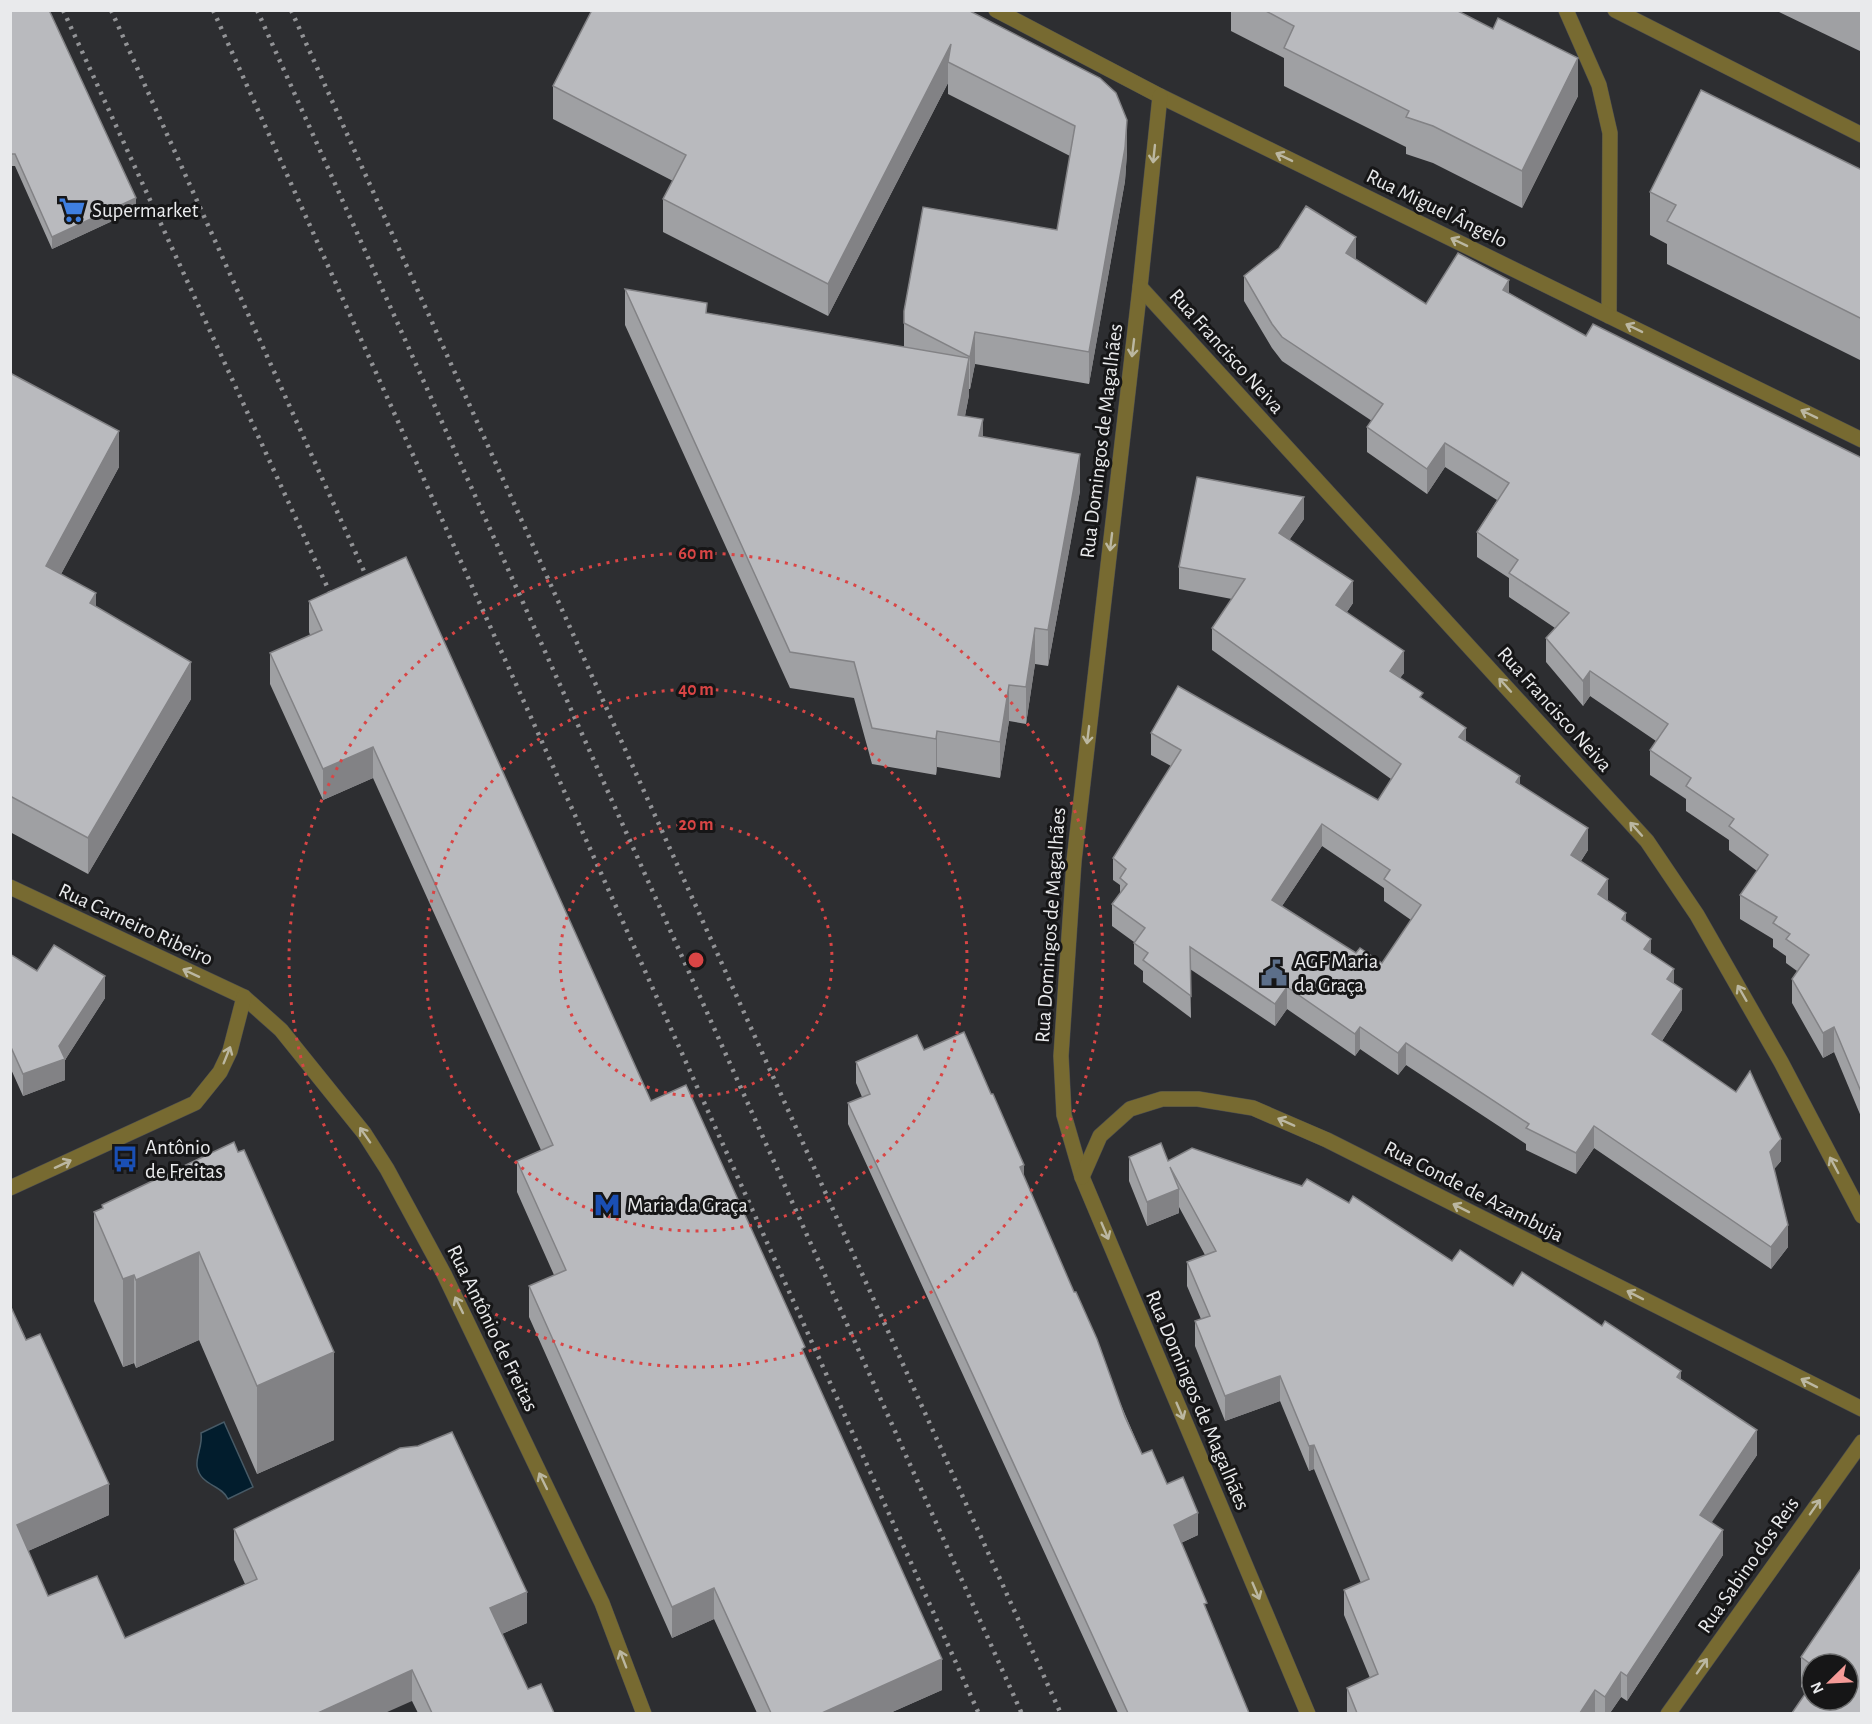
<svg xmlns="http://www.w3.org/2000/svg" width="1872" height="1724" font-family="'Alegreya Sans',sans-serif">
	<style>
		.water { fill: #021d2d; stroke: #475a66; stroke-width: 1.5 }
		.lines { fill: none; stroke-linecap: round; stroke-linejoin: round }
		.service-casing { stroke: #4b4c4f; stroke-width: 16 }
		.minor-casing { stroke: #4b4c4f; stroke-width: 16 }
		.service { stroke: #776a31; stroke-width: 15 }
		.minor { stroke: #776a31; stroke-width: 15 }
		.rail { stroke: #929396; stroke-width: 4.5; stroke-dasharray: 3 6; stroke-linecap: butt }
		.wall { fill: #9fa0a3; fill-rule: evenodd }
		.shaded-wall { fill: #828285 }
		.building { fill: #b9babe; stroke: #828285; stroke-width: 1.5; fill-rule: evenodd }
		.oneway { stroke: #bbb7a1 }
		.ring { fill: none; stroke: #d94545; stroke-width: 3; stroke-dasharray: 3 6 }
		.labels { text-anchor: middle; stroke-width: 6; stroke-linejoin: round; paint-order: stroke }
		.street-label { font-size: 21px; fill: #e9eaec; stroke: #161617 }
		.poi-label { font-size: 21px; fill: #e9eaec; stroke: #161617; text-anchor: start }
		.centre { fill: #d94545; stroke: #161617; stroke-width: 3 }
		.ring-label { font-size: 18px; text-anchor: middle; font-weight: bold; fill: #d94545; stroke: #161617; stroke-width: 6; stroke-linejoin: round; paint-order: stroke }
	</style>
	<rect width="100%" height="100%" fill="#2d2e31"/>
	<!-- water -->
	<path class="water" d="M224 1422 253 1487 228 1499C221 1484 200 1486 197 1466 196 1455 203 1445 201 1433Z"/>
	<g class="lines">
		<!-- service casing -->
		<g class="service-casing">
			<g id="service">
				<path d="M1566 10 1599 85 1610 133 1609 316"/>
				<path d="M1615 10 1862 135"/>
			</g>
		</g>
		<!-- minor casing -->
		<g class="minor-casing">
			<g id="minor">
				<path d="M996 10 1160 96 1862 440"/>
				<path d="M1160 96 1140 287 1074 861 1061 1056 1064 1115 1082 1177 1308 1714"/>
				<path d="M1140 287 1647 841 1697 915 1781 1062 1862 1216"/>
				<path d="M10 887 244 997 281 1030 364 1133 387 1169 444 1274 602 1603 644 1714"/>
				<path d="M1082 1177 1100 1136 1130 1109 1162 1099H1198L1253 1108 1327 1140 1862 1409"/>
				<path d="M10 1188 195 1103 220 1072 230 1051 244 997"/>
				<path d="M1668 1714 1862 1442"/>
			</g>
		</g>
		<!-- service -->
		<use href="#service" class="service"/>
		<!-- minor -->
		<use href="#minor" class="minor"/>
		<!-- rail -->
		<g class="rail">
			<path d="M63 10 336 606"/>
			<path d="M111 10 372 589"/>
			<path d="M213 10 979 1714"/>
			<path d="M257 10 1022 1714"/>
			<path d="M291 10 1061 1714"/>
		</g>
	</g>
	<!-- wall -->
	<g class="wall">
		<path d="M10 10 136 210 52 249 15 166H10Z"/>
		<path d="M968 10 1127 152 1125 181 1089 384 975 364 970 389H969V395L965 416 983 437 1080 491 1048 666 1035 664 1026 724 1009 721 1000 778 937 767 936 775 872 764 854 698 790 688 625 325V289L707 313 904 347V311L1057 230 1070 156 948 94V83L828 316 663 232V199L673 181 553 119V86Z"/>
		<path d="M1231 10H1456L1578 96 1522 208 1433 163 1406 154V147L1284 86V58L1231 31Z"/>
		<path d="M1775 10H1862V52Z"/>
		<path d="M1862 170V361L1667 264V244L1650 235V192Z"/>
		<path d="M1356 259 1426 304 1509 293 1586 336 1862 458V1119L1834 1052 1823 1058 1792 1003V979L1797 971 1786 963V956L1773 947V939L1740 919V895L1757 871 1729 850V840L1686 811V799L1650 775V750L1656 741 1590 696 1583 706 1546 662V638L1555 628 1509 597V578L1477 557V532L1497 500 1445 467 1427 494 1367 452V427L1372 421 1282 361 1272 348 1244 301V276Z"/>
		<path d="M10 373 119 467 61 574 96 606 191 699 88 874 10 832Z"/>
		<path d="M1304 519 1289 540 1353 603 1347 612 1404 673 1400 677 1466 741 1520 784 1588 850 1581 861 1608 901 1626 922 1674 984 1682 1010 1662 1041 1781 1161 1774 1169 1788 1247 1771 1269 1594 1148 1576 1174 1526 1150V1144L1406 1065 1398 1075 1360 1049 1355 1056 1287 1009 1275 1026 1190 969 1191 1018 1143 982V971L1134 964V942L1112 926V904L1120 894V885L1113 880V858L1171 766 1151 755V733L1378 800 1391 779 1212 650V628L1232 599 1179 589V567ZM1322 846 1384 888V901L1411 920 1382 963 1356 953 1282 906Z"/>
		<path d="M309 601 651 1101 805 1356 942 1690 890 1713H757L714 1619 672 1638 529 1317V1286L554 1275 517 1192V1161L541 1150 373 778 323 800 270 684V653L310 635 309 632Z"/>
		<path d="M10 954 37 971 105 998 65 1060V1080L23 1096 10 1067Z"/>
		<path d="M924 1050 1024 1177 1142 1454 1167 1484 1198 1535 1181 1543 1207 1611 1249 1713H1118L848 1124V1103L862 1097 856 1083V1062Z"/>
		<path d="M238 1152 334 1440 257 1474 199 1340 136 1368 134 1363 123 1367 94 1301V1212L102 1209V1205Z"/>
		<path d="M1129 1157 1168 1161 1452 1261 1513 1286 1681 1379 1757 1455 1711 1522 1723 1555 1627 1701 1621 1697 1610 1713H1347V1688L1370 1678 1344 1615V1590L1361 1583 1314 1469 1309 1471 1280 1401 1225 1421 1195 1346V1321L1201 1319 1187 1286V1262L1205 1255 1179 1207V1213L1147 1226 1129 1181Z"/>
		<path d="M10 1305 109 1515 28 1551 48 1596 125 1638 245 1584 234 1560V1529L527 1623 502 1634 528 1689 554 1713H418L412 1701 10 1713Z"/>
		<path d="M1862 1567V1713H1792L1807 1691 1801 1687V1657ZM1812 1664H1848V1700H1812Z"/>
	</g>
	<!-- shaded-wall -->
	<g class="shaded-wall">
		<path d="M951 44 948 62V83L828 316V284Z"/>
		<path d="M1578 58V96L1522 208V171Z"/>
		<path d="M1127 120V152L1125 181 1089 384V352Z"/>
		<path d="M136 198V210L52 249V237Z"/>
		<path d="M1356 237V262L1346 253Z"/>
		<path d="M1509 280V305L1503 290Z"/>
		<path d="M975 332V364L970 389V357Z"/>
		<path d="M969 358V395L958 451V415Z"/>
		<path d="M983 419V455L979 436Z"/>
		<path d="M119 431V467L46 602V566Z"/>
		<path d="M1445 443V467L1427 494V469Z"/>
		<path d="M1080 454V491L1048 666V630Z"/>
		<path d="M1304 497V519L1279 555V533Z"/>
		<path d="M1353 581V603L1336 627V605Z"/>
		<path d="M96 593V630L90 603Z"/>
		<path d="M1035 628V664L1026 724V687Z"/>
		<path d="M1404 651V673L1390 692V671Z"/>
		<path d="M191 662V699L88 874V838Z"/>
		<path d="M1590 671V696L1583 706V681Z"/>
		<path d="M1009 685V721L1000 778V742Z"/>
		<path d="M1466 728V749L1459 737Z"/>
		<path d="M937 731V767L936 775V739Z"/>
		<path d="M373 747V778L323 800V769Z"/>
		<path d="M1520 776V798L1516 782Z"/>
		<path d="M1322 824V846L1272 921V900Z"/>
		<path d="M1588 828V850L1571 876V855Z"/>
		<path d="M1608 879V901L1598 894Z"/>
		<path d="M1626 913V935L1622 919Z"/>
		<path d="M1651 939V960L1644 949Z"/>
		<path d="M1674 969V990L1667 979Z"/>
		<path d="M105 976V998L65 1060V1080L23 1096V1074L59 1046Z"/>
		<path d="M1287 987V1009L1275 1026V1004Z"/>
		<path d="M1682 989V1010L1652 1056V1034Z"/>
		<path d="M1360 1027V1049L1355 1056V1034Z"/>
		<path d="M1834 1027V1052L1823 1058V1033Z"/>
		<path d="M1406 1043V1065L1398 1075V1053Z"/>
		<path d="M1594 1126V1148L1576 1174V1153Z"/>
		<path d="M1781 1139V1161L1770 1174V1152Z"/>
		<path d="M1024 1165V1187L1020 1167Z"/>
		<path d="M1179 1189V1213L1147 1226V1202Z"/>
		<path d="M1788 1225V1247L1771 1269V1247Z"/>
		<path d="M199 1252V1340L136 1368V1280Z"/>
		<path d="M134 1275V1363L123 1367V1279Z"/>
		<path d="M334 1352V1440L257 1474V1386Z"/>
		<path d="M1681 1371V1395L1677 1377Z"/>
		<path d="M1280 1376V1401L1225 1421V1396Z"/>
		<path d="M1757 1430V1455L1700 1540V1515Z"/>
		<path d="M1314 1445V1469L1309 1471V1446Z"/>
		<path d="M109 1484V1515L17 1556V1525Z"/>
		<path d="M1198 1513V1535L1174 1546V1525Z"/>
		<path d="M1723 1530V1555L1627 1701V1676Z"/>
		<path d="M714 1588V1619L672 1638V1607Z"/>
		<path d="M527 1592V1623L490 1639V1608Z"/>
		<path d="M942 1659V1690L890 1713H822Z"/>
		<path d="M412 1670V1701L385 1713H318Z"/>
		<path d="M1621 1672V1697L1610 1713H1605V1697Z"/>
		<path d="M1595 1690V1713H1580Z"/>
	</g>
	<!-- building -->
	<g class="building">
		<path d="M10 10H49L136 198 52 237 15 154H10Z"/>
		<path d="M592 10H968L1100 78 1116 93 1127 120 1125 148 1089 352 975 332 970 357 904 323V311L923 207 1057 230 1075 126 948 62 951 44 828 284 663 199 686 155 553 86Z"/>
		<path d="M1264 10H1456L1493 29 1498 18 1578 58 1522 171 1433 126 1406 117 1409 111 1284 48 1294 26Z"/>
		<path d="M1701 90 1862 170V319L1667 221 1676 205 1650 192Z"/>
		<path d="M1306 206 1356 237 1346 253 1426 304 1458 253 1509 280 1503 290 1586 336 1593 324 1862 458V1094L1834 1027 1823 1033 1792 979 1809 955 1786 939 1790 934 1773 923 1777 917 1740 895 1768 855 1729 826 1734 819 1686 786 1691 778 1650 750 1668 724 1590 671 1583 681 1546 638 1569 613 1509 573 1518 560 1477 532 1509 483 1445 443 1427 469 1367 427 1383 404 1282 337 1272 324 1244 276 1279 248Z"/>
		<path d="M625 289 707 303 706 313 969 358 958 415 983 419 979 436 1080 454 1048 630 1035 628 1026 687 1009 685 1000 742 937 731 936 739 872 728 854 662 790 652Z"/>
		<path d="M10 373 119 431 46 566 96 593 90 603 191 662 88 838 10 796Z"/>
		<path d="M1197 477 1304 497 1279 533 1353 581 1336 605 1404 651 1390 671 1423 693 1420 697 1466 728 1459 737 1520 776 1516 782 1588 828 1571 855 1608 879 1598 894 1626 913 1622 919 1651 939 1644 949 1674 969 1667 979 1682 989 1652 1034 1736 1092 1750 1071 1781 1139 1770 1152 1788 1225 1771 1247 1594 1126 1576 1153 1526 1128 1529 1124 1406 1043 1398 1053 1360 1027 1355 1034 1287 987 1275 1004 1190 947 1191 996 1143 960 1148 953 1134 943 1145 928 1112 904 1127 884 1120 878 1126 869 1113 858 1181 750 1151 733 1178 686 1378 800 1401 764 1212 628 1245 579 1179 567ZM1322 824 1390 870 1384 879 1421 905 1382 963 1360 948 1356 953 1272 900Z"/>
		<path d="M406 557 651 1101 686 1085 805 1347 802 1349 942 1659 822 1713H771L714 1588 672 1607 529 1286 566 1270 517 1161 553 1145 373 747 323 769 270 653 322 630 309 601Z"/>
		<path d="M54 945 105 976 59 1046 65 1059 23 1074 10 1045V954L37 971Z"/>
		<path d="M964 1032 991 1094H993L1024 1165 1020 1167 1074 1292H1076L1097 1339 1125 1417 1142 1454 1152 1450 1167 1484 1183 1477 1198 1513 1174 1525 1207 1603 1204 1604 1249 1713H1128L848 1103 870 1094 856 1062 917 1035 924 1050Z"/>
		<path d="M234 1142 238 1152 244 1150 334 1352 257 1386 199 1252 136 1280 134 1275 123 1279 94 1212 103 1208 102 1205Z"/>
		<path d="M1161 1143 1168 1161 1192 1148 1302 1186 1307 1179 1349 1203 1353 1196 1452 1261 1460 1250 1513 1286 1522 1272 1602 1326 1605 1321 1681 1371 1677 1377 1757 1430 1700 1515 1723 1530 1627 1676 1621 1672 1605 1697 1595 1690 1580 1713H1357L1347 1688 1378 1674 1344 1590 1369 1579 1314 1445 1309 1446 1280 1376 1225 1396 1195 1321 1210 1316 1187 1262 1216 1251 1170 1167 1179 1189 1147 1202 1129 1157Z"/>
		<path d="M10 1305 26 1340 40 1334 109 1484 17 1525 48 1596 97 1576 125 1638 257 1579 234 1529 400 1448 418 1446 452 1432 527 1592 490 1608 528 1689 541 1684 554 1713H432L412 1670 318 1713H10Z"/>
		<path d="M1862 1567V1713H1792L1812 1684V1700H1848V1664H1812V1665L1801 1657Z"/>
	</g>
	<!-- one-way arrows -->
	<defs><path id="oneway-shaft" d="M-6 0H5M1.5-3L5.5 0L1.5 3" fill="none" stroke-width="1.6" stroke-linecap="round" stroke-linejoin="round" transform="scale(1.5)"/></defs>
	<g class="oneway">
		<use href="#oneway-shaft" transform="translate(1154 154) rotate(96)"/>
		<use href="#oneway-shaft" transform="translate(1284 157) rotate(-154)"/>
		<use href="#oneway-shaft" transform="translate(1459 242) rotate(-154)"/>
		<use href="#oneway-shaft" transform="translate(1634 328) rotate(-154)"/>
		<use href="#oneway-shaft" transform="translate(1133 348) rotate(97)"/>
		<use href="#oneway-shaft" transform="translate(1809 414) rotate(-154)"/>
		<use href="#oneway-shaft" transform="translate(1111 542) rotate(97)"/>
		<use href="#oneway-shaft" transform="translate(1505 685) rotate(-132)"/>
		<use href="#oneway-shaft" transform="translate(1088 735) rotate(97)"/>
		<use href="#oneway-shaft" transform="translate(1636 829) rotate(-132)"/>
		<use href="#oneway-shaft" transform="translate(191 973) rotate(-155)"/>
		<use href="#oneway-shaft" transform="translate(1742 993) rotate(-120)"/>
		<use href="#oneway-shaft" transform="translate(227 1055) rotate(-68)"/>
		<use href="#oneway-shaft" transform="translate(1286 1122) rotate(-156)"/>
		<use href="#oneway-shaft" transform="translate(365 1135) rotate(-125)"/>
		<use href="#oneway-shaft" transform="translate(63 1164) rotate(-25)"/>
		<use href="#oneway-shaft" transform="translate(1834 1165) rotate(-118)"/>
		<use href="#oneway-shaft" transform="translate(1461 1208) rotate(-153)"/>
		<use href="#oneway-shaft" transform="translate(1105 1231) rotate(67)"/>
		<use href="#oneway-shaft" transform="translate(1635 1295) rotate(-153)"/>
		<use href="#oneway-shaft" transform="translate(459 1305) rotate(-116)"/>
		<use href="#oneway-shaft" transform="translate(1809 1383) rotate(-153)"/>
		<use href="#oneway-shaft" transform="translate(1180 1411) rotate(67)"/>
		<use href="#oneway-shaft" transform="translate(543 1481) rotate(-116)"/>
		<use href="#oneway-shaft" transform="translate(1815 1507) rotate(-55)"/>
		<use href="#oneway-shaft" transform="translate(1256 1591) rotate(67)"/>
		<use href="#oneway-shaft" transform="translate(623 1659) rotate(-111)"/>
		<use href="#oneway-shaft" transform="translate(1702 1666) rotate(-55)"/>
	</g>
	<!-- distance rings -->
	<g class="ring">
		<circle cx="696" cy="960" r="136"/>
		<circle cx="696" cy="960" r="271"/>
		<circle cx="696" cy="960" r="407"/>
	</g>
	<!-- icons -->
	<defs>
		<g id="supermarket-bare" transform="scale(2.07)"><path d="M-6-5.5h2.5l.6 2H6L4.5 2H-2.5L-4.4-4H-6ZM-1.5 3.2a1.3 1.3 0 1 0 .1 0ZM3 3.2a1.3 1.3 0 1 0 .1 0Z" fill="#3f7fe0" stroke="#161617" stroke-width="2.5" paint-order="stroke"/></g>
		<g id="civic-bare" transform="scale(2.07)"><path d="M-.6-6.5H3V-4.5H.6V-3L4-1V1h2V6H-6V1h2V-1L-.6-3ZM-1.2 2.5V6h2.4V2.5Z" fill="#5c6f8a" stroke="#161617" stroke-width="2.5" paint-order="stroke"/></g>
		<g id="bus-bare" transform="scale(2.07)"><path d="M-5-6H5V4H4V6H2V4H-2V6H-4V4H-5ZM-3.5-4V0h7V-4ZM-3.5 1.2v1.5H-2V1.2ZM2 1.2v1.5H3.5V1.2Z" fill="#1a4fb4" stroke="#161617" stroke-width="2.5" paint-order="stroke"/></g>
		<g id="metro-bare" transform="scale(2.07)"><path d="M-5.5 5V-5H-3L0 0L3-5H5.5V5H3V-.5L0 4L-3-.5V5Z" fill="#1a4fb4" stroke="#161617" stroke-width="2.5" paint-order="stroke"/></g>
	</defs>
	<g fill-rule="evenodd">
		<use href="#supermarket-bare" x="72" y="210"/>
		<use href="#civic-bare" x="1274" y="973"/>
		<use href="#bus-bare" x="125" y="1159"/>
		<use href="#metro-bare" x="607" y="1205"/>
	</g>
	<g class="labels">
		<!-- street labels -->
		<g class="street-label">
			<text transform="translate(1437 208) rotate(26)" y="7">Rua Miguel Ângelo</text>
			<text transform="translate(1227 351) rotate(48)" y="7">Rua Francisco Neiva</text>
			<text transform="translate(1101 441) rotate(-83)" y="7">Rua Domingos de Magalhães</text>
			<text transform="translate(1555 709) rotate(48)" y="7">Rua Francisco Neiva</text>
			<text transform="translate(136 924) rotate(25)" y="7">Rua Carneiro Ribeiro</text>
			<text transform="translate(1050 925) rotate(-86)" y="7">Rua Domingos de Magalhães</text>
			<text transform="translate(1474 1191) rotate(27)" y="7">Rua Conde de Azambuja</text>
			<text transform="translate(493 1328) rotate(64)" y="7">Rua Antônio de Freitas</text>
			<text transform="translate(1198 1400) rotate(67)" y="7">Rua Domingos de Magalhães</text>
			<text transform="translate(1748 1565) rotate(-55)" y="7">Rua Sabino dos Reis</text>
		</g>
		<!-- poi labels -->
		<g class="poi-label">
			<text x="92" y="217">Supermarket</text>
			<text x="1294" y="968">AGF Maria<tspan x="1294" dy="24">da Graça</tspan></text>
			<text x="145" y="1154">Antônio<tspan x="145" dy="24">de Freitas</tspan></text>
			<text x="627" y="1212">Maria da Graça</text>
		</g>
	</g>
	<circle cx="696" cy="960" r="9" class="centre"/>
	<g class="ring-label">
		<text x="696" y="559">60 m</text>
		<text x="696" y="695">40 m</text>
		<text x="696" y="830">20 m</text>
	</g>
	<!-- border -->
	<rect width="1872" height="1724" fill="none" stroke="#e9eaec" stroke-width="24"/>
	<!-- north arrow -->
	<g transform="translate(1830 1682) rotate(246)"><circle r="28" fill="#161617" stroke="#6a6b6c" stroke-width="1.5"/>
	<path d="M0-4.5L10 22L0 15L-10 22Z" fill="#f59b98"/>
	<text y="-9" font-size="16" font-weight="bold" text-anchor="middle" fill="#e9eaec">N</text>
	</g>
</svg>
